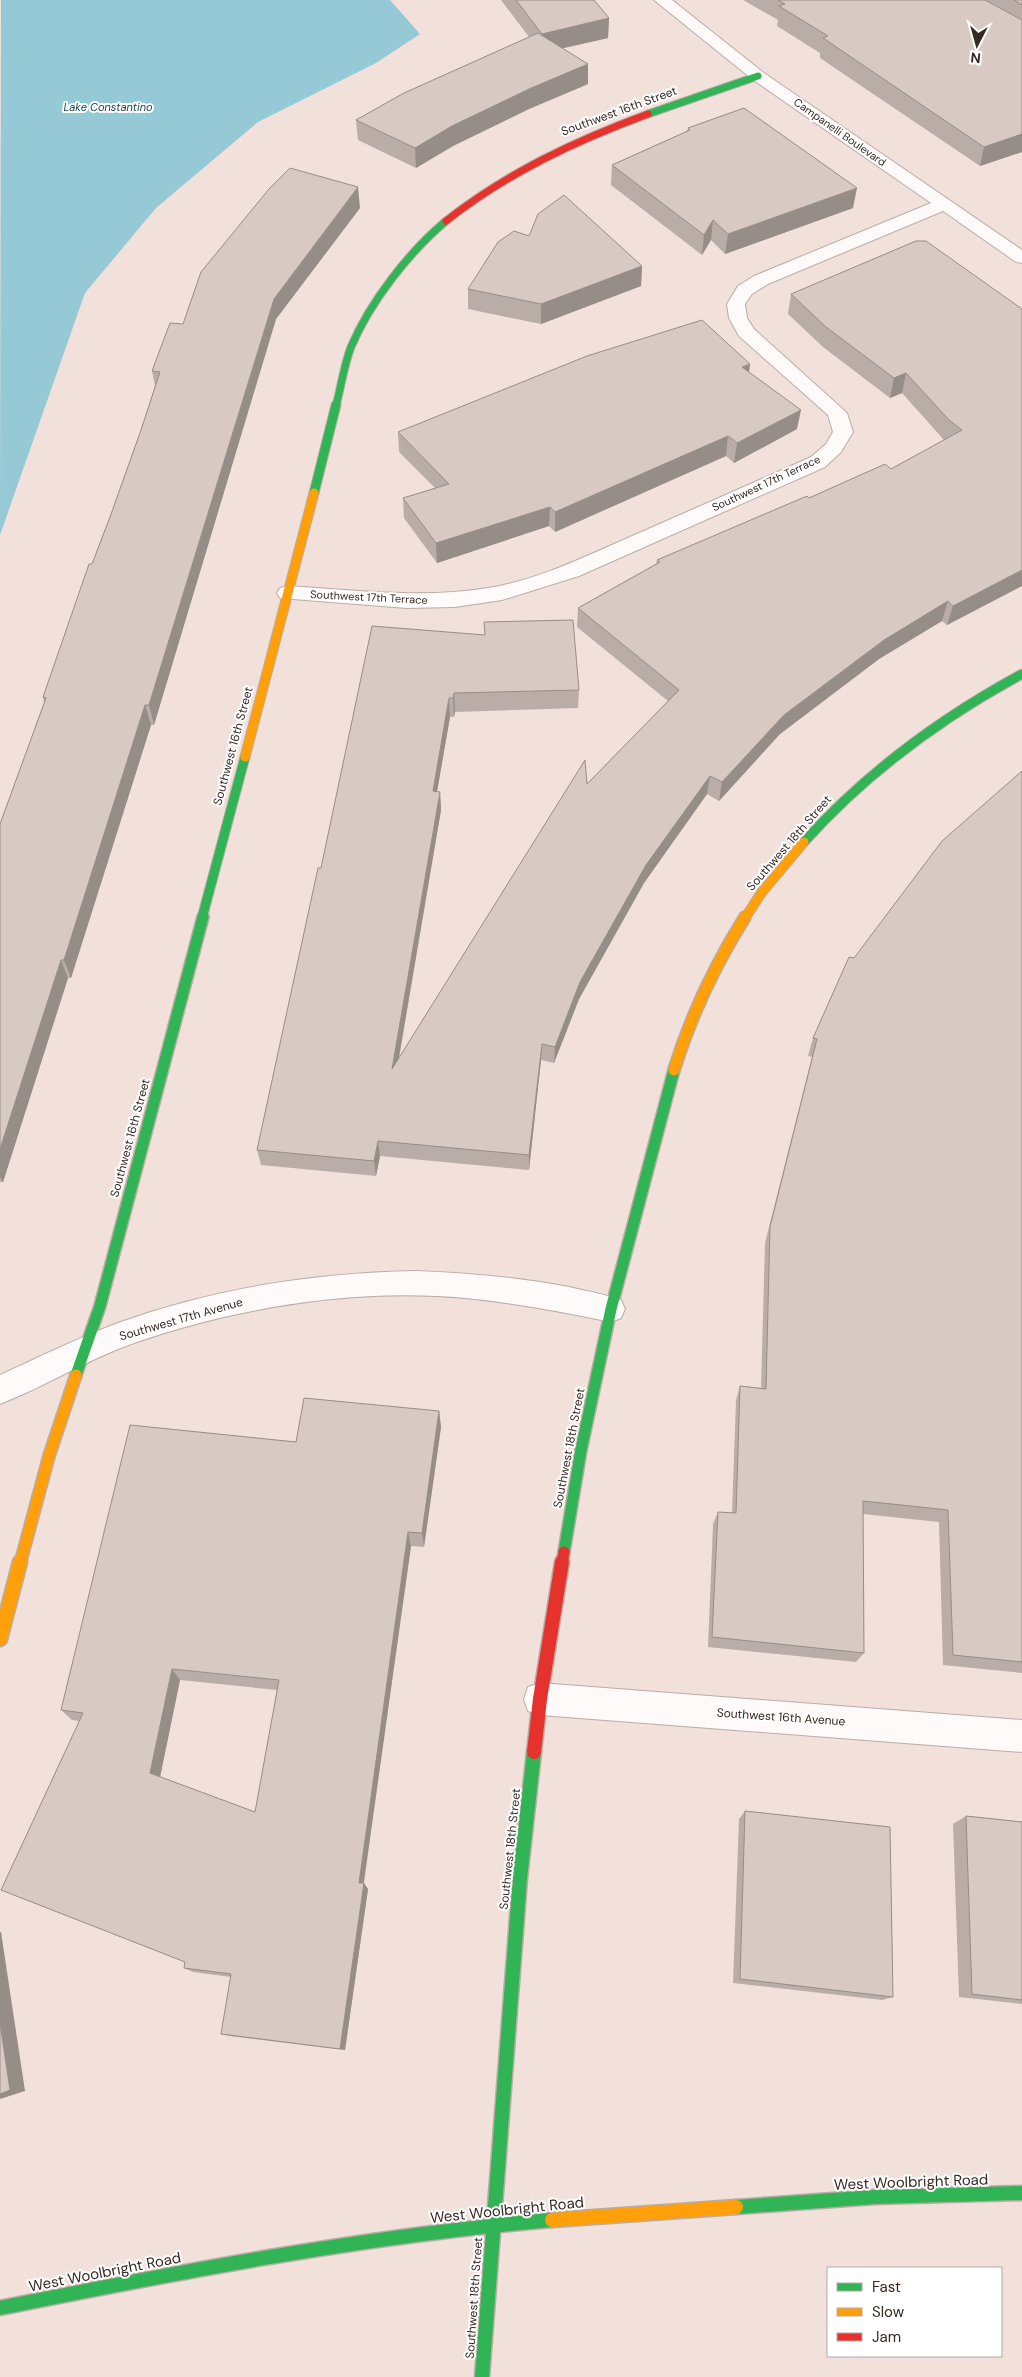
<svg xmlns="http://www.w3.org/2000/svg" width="1022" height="2377" font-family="'DM Sans',sans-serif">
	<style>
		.water { fill: #94c9d5 }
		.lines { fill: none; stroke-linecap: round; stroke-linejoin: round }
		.street-casing { stroke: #baaca5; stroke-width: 2 }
		.fast-far3-casing { stroke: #baaca5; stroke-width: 9 }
		.fast-far2-casing { stroke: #baaca5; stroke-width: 11 }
		.fast-far1-casing { stroke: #baaca5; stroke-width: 14 }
		.fast-casing { stroke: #baaca5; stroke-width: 17 }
		.slow-far2-casing { stroke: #baaca5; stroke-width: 11 }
		.slow-far1-casing { stroke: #baaca5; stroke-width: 14 }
		.slow-casing { stroke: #baaca5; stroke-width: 17 }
		.jam-far2-casing { stroke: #baaca5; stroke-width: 9 }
		.jam-far1-casing { stroke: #baaca5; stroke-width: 14 }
		.jam-casing { stroke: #baaca5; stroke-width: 17 }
		.street { fill: #fdfaf9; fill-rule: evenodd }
		.fast-far3 { stroke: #30b455; stroke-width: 7 }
		.fast-far2 { stroke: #30b455; stroke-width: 9 }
		.fast-far1 { stroke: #30b455; stroke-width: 11 }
		.fast { stroke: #30b455; stroke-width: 14 }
		.slow-far2 { stroke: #ff9f0a; stroke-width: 9 }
		.slow-far1 { stroke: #ff9f0a; stroke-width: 11 }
		.slow { stroke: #ff9f0a; stroke-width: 14 }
		.jam-far2 { stroke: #e5322d; stroke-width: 7 }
		.jam-far1 { stroke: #e5322d; stroke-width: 11 }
		.jam { stroke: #e5322d; stroke-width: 14 }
		.wall { fill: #baada7; fill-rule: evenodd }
		.shaded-wall { fill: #978d88 }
		.building { fill: #d8c9c2; stroke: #978d88; fill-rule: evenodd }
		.labels { text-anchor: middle; stroke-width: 4; stroke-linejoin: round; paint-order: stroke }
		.far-water-label { font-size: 11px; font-style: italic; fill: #173e47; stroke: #fff }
		.far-street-label { font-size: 11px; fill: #372922; stroke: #fff }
		.street-label { font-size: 12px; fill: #372922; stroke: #fff }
		.near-street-label { font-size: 15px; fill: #372922; stroke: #fff }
	</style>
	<rect width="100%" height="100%" fill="#f2e1da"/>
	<!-- water -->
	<path class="water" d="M1 0H390L420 34 376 63 258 122 156 208 85 293 0 535Z"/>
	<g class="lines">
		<!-- street casing -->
		<g class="street-casing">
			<g id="street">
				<path d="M654 0H672L764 73 1022 250V263L1016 262 943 211 768 284 752 294 745 304 747 318 754 329 847 413 853 432 841 452 825 467 579 576 502 600 455 607 407 608 280 598 277 593 280 588 288 586C354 590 422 599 488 588 538 580 584 557 630 537 691 510 751 484 811 457L826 444 833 432 828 415 739 336 729 318 727 304 738 286 754 276 931 203 752 79Z"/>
				<path d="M416 1271C467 1273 518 1277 569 1287 586 1291 604 1294 621 1300L625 1309 621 1318 611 1322C563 1312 515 1303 466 1298 355 1288 239 1307 134 1343 88 1359 46 1386 0 1404V1375C39 1357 78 1338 118 1323 214 1288 314 1273 416 1271Z"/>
				<path d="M540 1683 1022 1720V1752L540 1715 528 1711 524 1699 528 1687Z"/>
			</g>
		</g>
		<!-- fast-far3 casing -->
		<g class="fast-far3-casing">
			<g id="fast-far3">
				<path d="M648 114 758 76"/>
				<path d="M336 406C341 387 344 365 351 347 370 302 409 252 446 221"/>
			</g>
		</g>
		<!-- fast-far2 casing -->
		<g class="fast-far2-casing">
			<g id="fast-far2">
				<path d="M314 493 336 405"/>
				<path d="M804 842C867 772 939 719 1022 674"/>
				<path d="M202 918 245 757"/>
			</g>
		</g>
		<!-- fast-far1 casing -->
		<g class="fast-far1-casing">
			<g id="fast-far1">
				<path d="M76 1375 100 1306 203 917"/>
				<path d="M564 1552 581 1450 611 1309 674 1070"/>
			</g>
		</g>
		<!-- fast casing -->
		<g class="fast-casing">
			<g id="fast">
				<path d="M736 2207 875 2197 1022 2193"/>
				<path d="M0 2308C183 2271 366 2236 552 2220"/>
				<path d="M482 2377 520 1878 534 1752"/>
			</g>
		</g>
		<!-- slow-far2 casing -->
		<g class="slow-far2-casing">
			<g id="slow-far2">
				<path d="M245 757 314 493"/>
				<path d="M745 918 762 892 804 842"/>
			</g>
		</g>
		<!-- slow-far1 casing -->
		<g class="slow-far1-casing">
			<g id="slow-far1">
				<path d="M674 1070C691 1015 715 965 745 917"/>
				<path d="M20 1564 49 1456 76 1375"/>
			</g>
		</g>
		<!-- slow casing -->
		<g class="slow-casing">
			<g id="slow">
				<path d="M0 1639 20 1562"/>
				<path d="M552 2220 736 2207"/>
			</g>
		</g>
		<!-- jam-far2 casing -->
		<g class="jam-far2-casing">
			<path id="jam-far2" d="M446 221C507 173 575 141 648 114"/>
		</g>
		<!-- jam-far1 casing -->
		<g class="jam-far1-casing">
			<path id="jam-far1" d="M562 1564 564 1552"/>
		</g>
		<!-- jam casing -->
		<g class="jam-casing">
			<path id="jam" d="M534 1752 540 1699 562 1562"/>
		</g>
		<!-- street -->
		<use href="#street" class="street"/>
		<!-- fast-far3 -->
		<use href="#fast-far3" class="fast-far3"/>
		<!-- fast-far2 -->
		<use href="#fast-far2" class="fast-far2"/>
		<!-- fast-far1 -->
		<use href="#fast-far1" class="fast-far1"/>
		<!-- fast -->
		<use href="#fast" class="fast"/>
		<!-- slow-far2 -->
		<use href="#slow-far2" class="slow-far2"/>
		<!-- slow-far1 -->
		<use href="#slow-far1" class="slow-far1"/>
		<!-- slow -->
		<use href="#slow" class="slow"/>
		<!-- jam-far2 -->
		<use href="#jam-far2" class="jam-far2"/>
		<!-- jam-far1 -->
		<use href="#jam-far1" class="jam-far1"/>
		<!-- jam -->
		<use href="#jam" class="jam"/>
	</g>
	<!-- wall -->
	<g class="wall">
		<path d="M501 0H594L609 18 608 38 563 48 588 84 529 109 453 146 416 168 358 140 356 120 529 37Z"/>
		<path d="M743 0H1022V152L980 166 820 58V53L777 26 778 20Z"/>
		<path d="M688 128 853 208 725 254 711 240 702 255 611 185 612 165 687 131Z"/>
		<path d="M360 208 276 319 154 725H151L71 978H68L3 1182H0V824L44 703 43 697 92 564 110 517 141 430 155 386 152 371 183 324Z"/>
		<path d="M916 241 1022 586 947 625 942 621 879 659 780 734 719 801 707 794 644 883 579 999 554 1063 541 1060 529 1170 380 1156 376 1176 261 1165 257 1150 321 868 484 635 579 690 578 708 455 712 454 717H450L437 791 440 792 441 810 399 1059 587 784 668 701 577 627 578 608 656 564 657 560 809 498 891 469 944 440 902 393 890 398 823 347 788 314 791 294Z"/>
		<path d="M642 266 641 286 541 324 468 309V289Z"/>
		<path d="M749 373 797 429 734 463 726 456 555 532 549 526 437 563 404 518 403 498 435 488 399 452 398 432Z"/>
		<path d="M1022 771V1673L943 1665 939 1522 863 1514 864 1653 856 1662 708 1647 713 1524 718 1512 732 1513 736 1400 740 1386 761 1388 765 1243 812 1057 808 1056 813 1038 854 958Z"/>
		<path d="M439 1411 441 1427 424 1547 411 1546 363 1883 368 1889 345 2050 229 2036 221 2034 231 1977 193 1972 184 1968 185 1963 79 1721 72 1720 61 1710 296 1442ZM180 1680 277 1690 255 1812 160 1777Z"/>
		<path d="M745 1811 893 1997 882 2000 733 1983 739 1819Z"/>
		<path d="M966 1816 1022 1822V2004L959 1997 953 1824Z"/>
	</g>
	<!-- shaded-wall -->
	<g class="shaded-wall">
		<path d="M609 18 608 38 542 53V34Z"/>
		<path d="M588 64V84L529 109 453 146 416 168 415 148 452 126 529 89Z"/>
		<path d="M1022 134V152L980 166 984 147Z"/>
		<path d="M358 187 360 208 276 319 154 725 149 705 274 299Z"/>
		<path d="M857 188 853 208 725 254 728 234Z"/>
		<path d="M713 220 711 240 702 255 704 235Z"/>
		<path d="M642 266 641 286 541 324V304Z"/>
		<path d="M750 364 748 384 742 367Z"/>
		<path d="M906 373 902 393 890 398 894 378Z"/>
		<path d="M801 410 797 429 734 463 737 443Z"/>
		<path d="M728 436 726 456 555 532V512Z"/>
		<path d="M550 507 549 526 437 563 436 543Z"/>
		<path d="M1022 570V586L947 625 953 606Z"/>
		<path d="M948 601 942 621 879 659 780 734 719 801 722 782 784 715 884 640Z"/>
		<path d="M454 693 455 712 454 717 453 698Z"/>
		<path d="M449 698 450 717 434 809 433 791Z"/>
		<path d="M145 705 151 725 71 978 64 960Z"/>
		<path d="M710 776 707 794 644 883 579 999 554 1063 555 1047 580 982 646 865Z"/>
		<path d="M440 792 441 810 394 1085 392 1069Z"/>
		<path d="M61 960 68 978 3 1182 0 1177V1149Z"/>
		<path d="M542 1044 541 1060 529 1170V1155Z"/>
		<path d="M378 1141 380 1156 376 1176 374 1161Z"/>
		<path d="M439 1411 441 1427 424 1547 422 1533Z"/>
		<path d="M408 1532 411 1546 363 1889 359 1883Z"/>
		<path d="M172 1669 180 1680 159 1782 150 1773Z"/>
		<path d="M364 1883 368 1889 345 2050 340 2049Z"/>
		<path d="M0 1932H1L25 2091 0 2099Z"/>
	</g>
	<!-- building -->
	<g class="building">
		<path d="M516 0H594L609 18 542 34Z"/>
		<path d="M778 0H985L1022 20V134L984 147 823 38 828 36 779 6 785 4Z"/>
		<path d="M1014 0H1022V5Z"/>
		<path d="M538 33 588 64 529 89 452 126 415 148 356 120 404 93Z"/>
		<path d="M744 108 857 188 728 234 713 220 704 235 612 165 690 130 688 128Z"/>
		<path d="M290 168 358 187 274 299 149 705H145L64 960H61L0 1149V824L46 698 43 697 89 564H92L110 517 141 430 160 372 152 371 170 323 183 324 201 272 269 189Z"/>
		<path d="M564 195 642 266 541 304 468 289 498 242 514 231 529 236 538 214Z"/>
		<path d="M916 241H926L1022 309V570L953 606 948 601 884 640 784 715 722 782 710 776 646 865 580 982 555 1047 542 1044 529 1155 378 1141 374 1161 257 1150 318 868H321L372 626 485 635 484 622 573 620 579 690 454 693 453 698H449L433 791 440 792 392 1069 585 760 587 784 679 690 578 608 660 562 657 560 807 496 809 498 885 464 891 469 962 430 949 420 906 373 894 378 826 327 791 294Z"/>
		<path d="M702 320 750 364 742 367 801 410 737 443 728 436 555 512 550 507 436 543 403 498 449 484 398 432 587 356Z"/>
		<path d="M1022 771V1662L953 1655 948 1510 863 1501 864 1653 712 1637 718 1512 736 1513 740 1386 766 1389 770 1227 817 1039 813 1038 849 957 854 958 942 841Z"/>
		<path d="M304 1398 439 1411 422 1533 408 1532 359 1883H364L340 2049 221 2034 231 1974 184 1968 185 1962 1 1890 83 1713 61 1710 130 1425 296 1442ZM172 1669 279 1680 255 1812 150 1773Z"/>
		<path d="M745 1811 890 1827 893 1997 740 1979Z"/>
		<path d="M966 1816 1022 1822V2000L972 1994Z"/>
		<path d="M0 2023 10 2090 0 2094Z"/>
	</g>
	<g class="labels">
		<!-- far-water labels -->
		<g class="far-water-label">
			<text x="108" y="111">Lake Constantino</text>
		</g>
		<!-- far-street labels -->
		<g class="far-street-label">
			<text transform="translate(840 132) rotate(35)" y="4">Campanelli Boulevard</text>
			<text transform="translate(766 483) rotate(-25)" y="4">Southwest 17th Terrace</text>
			<text transform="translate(369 597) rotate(3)" y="4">Southwest 17th Terrace</text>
		</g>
		<!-- street labels -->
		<g class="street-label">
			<text transform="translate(619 111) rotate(-20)" y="4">Southwest 16th Street</text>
			<text transform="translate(233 746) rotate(-75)" y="4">Southwest 16th Street</text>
			<text transform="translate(789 843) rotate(-49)" y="4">Southwest 18th Street</text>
			<text transform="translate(130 1138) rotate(-75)" y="4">Southwest 16th Street</text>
			<text transform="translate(181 1319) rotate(-16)" y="4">Southwest 17th Avenue</text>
			<text transform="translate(569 1448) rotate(-79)" y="4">Southwest 18th Street</text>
			<text transform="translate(781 1717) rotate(4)" y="4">Southwest 16th Avenue</text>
			<text transform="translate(510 1849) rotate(-84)" y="4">Southwest 18th Street</text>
			<text transform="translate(474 2298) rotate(-86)" y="4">Southwest 18th Street</text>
		</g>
		<!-- near-street labels -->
		<g class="near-street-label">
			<text transform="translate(911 2182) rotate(-2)" y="5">West Woolbright Road</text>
			<text transform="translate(507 2210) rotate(-6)" y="5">West Woolbright Road</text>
			<text transform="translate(105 2272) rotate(-11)" y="5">West Woolbright Road</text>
		</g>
	</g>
	<!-- legend -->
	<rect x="827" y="2267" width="175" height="90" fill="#ffffff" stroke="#afa9a7"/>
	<rect x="837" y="2283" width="25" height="8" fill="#30b455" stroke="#afa9a7"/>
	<text x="872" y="2292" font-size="15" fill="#372922">Fast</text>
	<rect x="837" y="2308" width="25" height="8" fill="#ff9f0a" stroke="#afa9a7"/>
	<text x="872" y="2317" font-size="15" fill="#372922">Slow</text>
	<rect x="837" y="2333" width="25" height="8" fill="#e5322d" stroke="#afa9a7"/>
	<text x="872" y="2342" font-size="15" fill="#372922">Jam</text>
	<!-- north arrow -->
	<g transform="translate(977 45) rotate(186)" stroke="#ffffff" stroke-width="4" paint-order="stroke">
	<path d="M0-4L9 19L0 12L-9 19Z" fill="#372922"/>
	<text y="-8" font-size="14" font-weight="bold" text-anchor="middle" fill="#372922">N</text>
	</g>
</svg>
